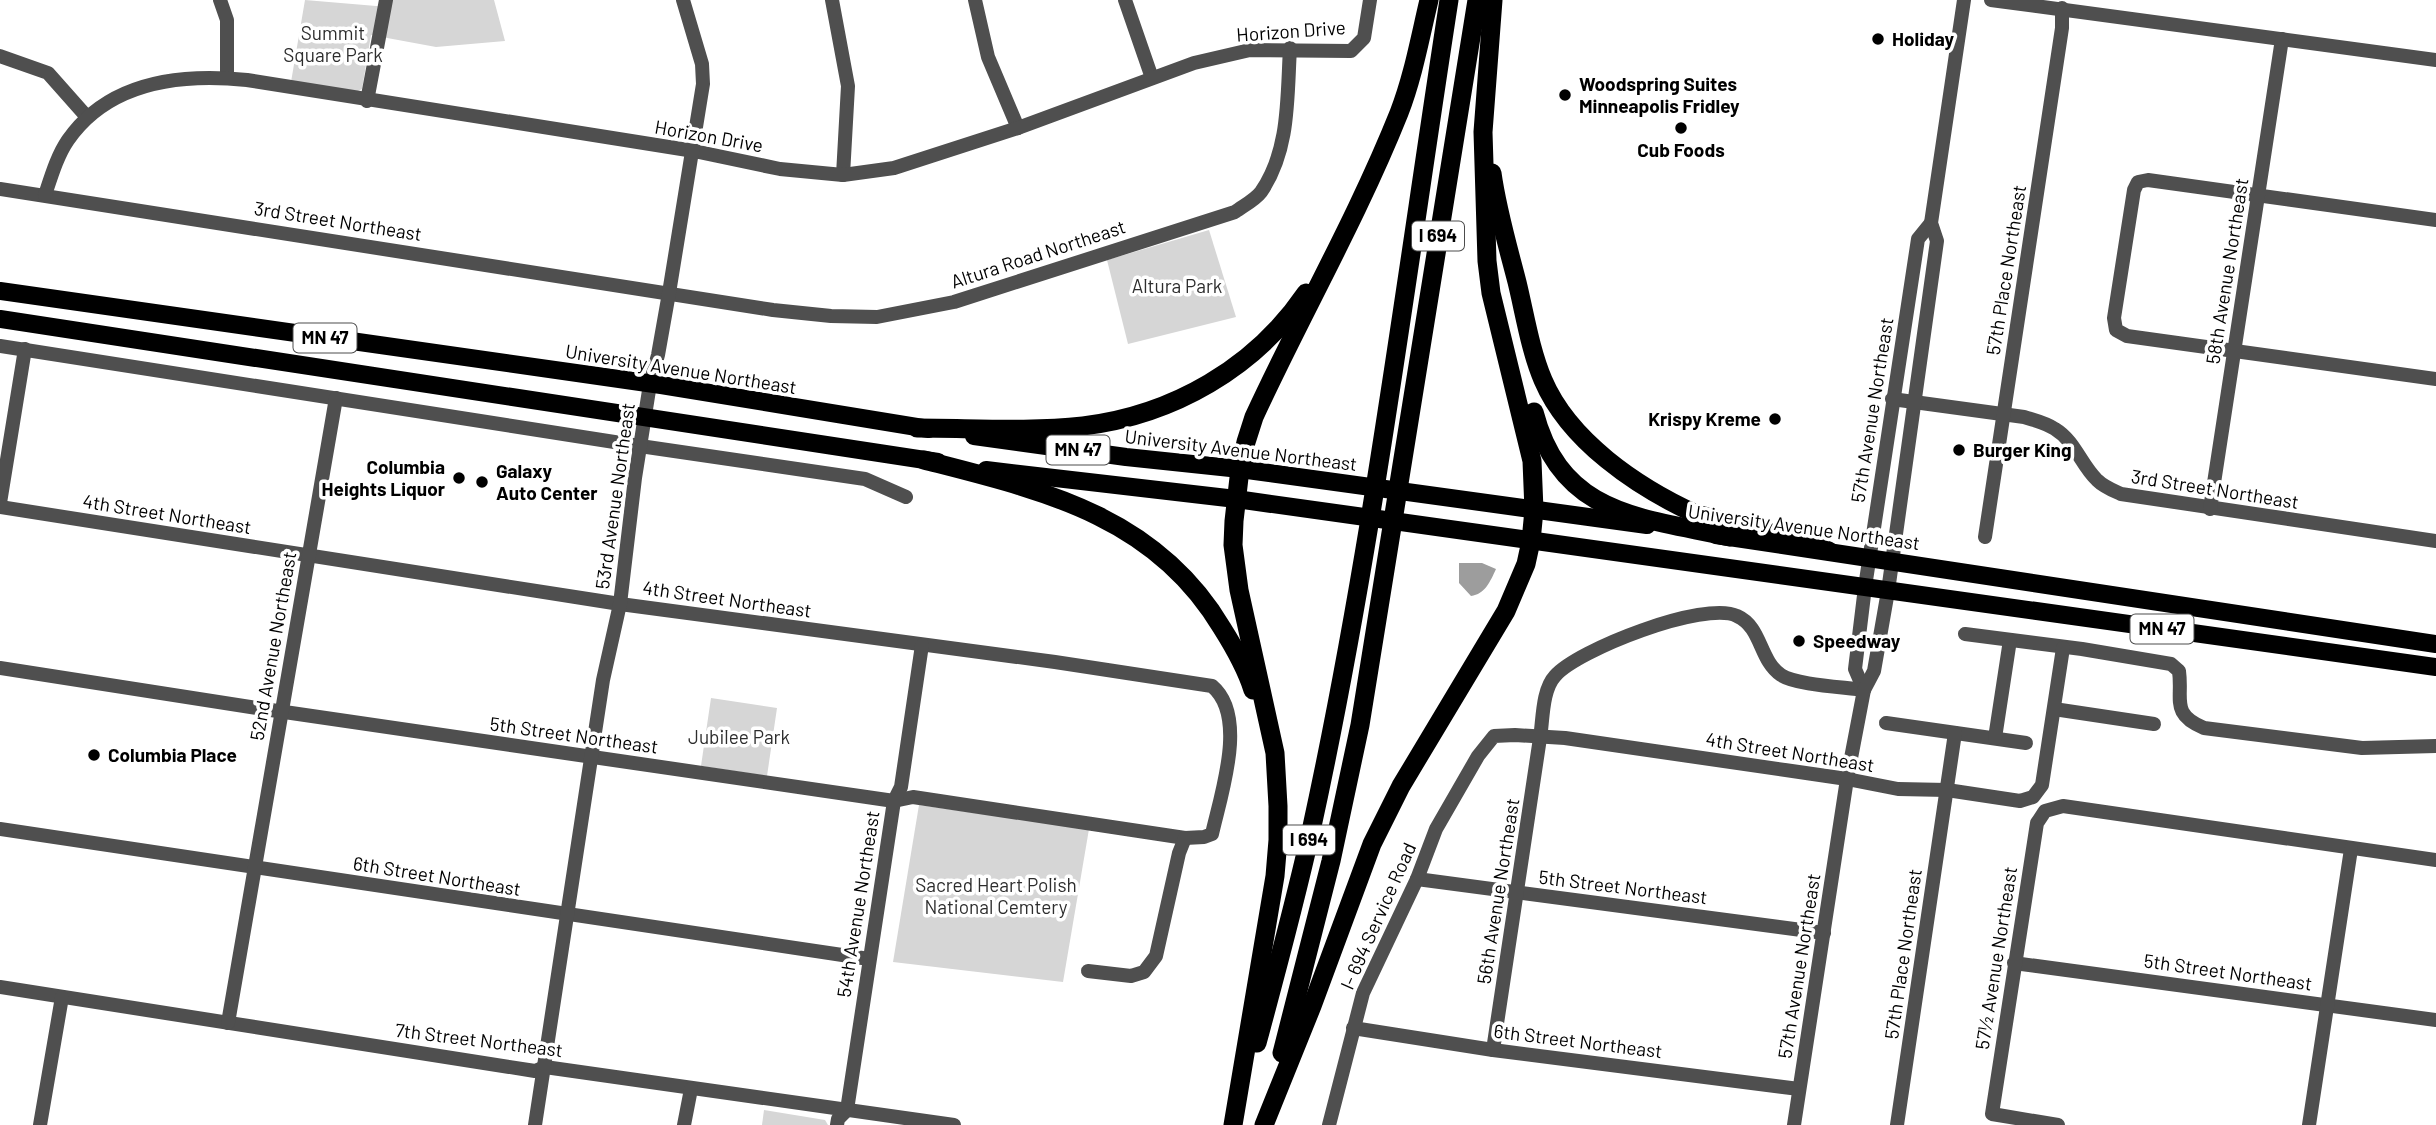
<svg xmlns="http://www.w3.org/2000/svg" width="2436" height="1125" font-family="Barlow,sans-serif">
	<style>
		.green { fill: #d6d6d6 }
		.water { fill: #9d9d9d }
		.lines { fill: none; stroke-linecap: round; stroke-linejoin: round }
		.minor { stroke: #4f4f4f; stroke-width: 14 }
		.major { stroke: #000; stroke-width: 18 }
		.highway { stroke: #000; stroke-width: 19 }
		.poi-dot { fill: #000; stroke: #fff; stroke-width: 2.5 }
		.labels { text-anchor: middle; stroke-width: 7; stroke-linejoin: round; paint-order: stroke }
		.shield { fill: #fff; stroke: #4c4c4c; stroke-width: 2 }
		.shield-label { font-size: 18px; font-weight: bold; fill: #000 }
		.street-label { font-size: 19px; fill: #000; stroke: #fff }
		.park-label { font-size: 19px; fill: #2d2d2d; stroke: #fff }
		.poi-label { font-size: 19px; font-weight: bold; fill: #000; stroke: #fff; text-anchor: start }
	</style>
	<rect width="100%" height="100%" fill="#fff"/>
	<!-- green -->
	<g class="green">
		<path d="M305 0 388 7 389 0H494L505 41 436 47 371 35 362 89 354 93 291 82Z"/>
		<path d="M1209 230 1236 317 1128 344 1107 260Z"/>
		<path d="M711 698 777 708 767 776 701 766Z"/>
		<path d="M919 805 1089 829 1063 982 893 962Z"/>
		<path d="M764 1110 825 1120 828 1125H762Z"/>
	</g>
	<!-- water -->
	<path class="water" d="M1459 563H1482L1496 569C1490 582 1485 594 1471 596L1459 583Z"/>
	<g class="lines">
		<!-- minor -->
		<g class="minor">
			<path d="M220 0 227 20V78"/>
			<path d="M832 0 848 86 843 175"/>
			<path d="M975 0 988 57 1018 128"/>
			<path d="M1125 0 1152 78"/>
			<path d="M1991 0 2436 60"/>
			<path d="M0 56 48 73 87 117"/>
			<path d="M367 101 386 0"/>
			<path d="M0 189 773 310 831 316 877 317 954 302 1235 212C1243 206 1255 200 1261 192 1290 150 1287 97 1290 48"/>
			<path d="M45 195C51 177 57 156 68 140 109 81 180 73 247 80L694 151 780 169 843 175 894 168 1018 128 1194 63 1250 50 1351 51 1364 38 1370 0"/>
			<path d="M2436 220 2148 180 2138 182 2134 190 2114 318 2116 330 2127 336 2436 379"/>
			<path d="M0 346 640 446 865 479 906 497"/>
			<path d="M1892 399 2024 417C2034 420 2046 423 2055 429 2075 441 2081 465 2097 480 2104 487 2112 490 2121 494L2436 541"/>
			<path d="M0 503 25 349"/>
			<path d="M0 507 620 604 1055 662 1212 686C1248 716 1221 794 1212 834L1204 837 1185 838 913 797 894 801 257 708 0 668"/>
			<path d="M2210 509 2282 39"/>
			<path d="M1985 537 2062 28V8"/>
			<path d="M1965 634 2082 649 2171 664 2179 671C2183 699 2170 714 2204 728L2362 748 2436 746"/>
			<path d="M1864 690 1855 669 1865 587 1918 239 1931 223"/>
			<path d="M2054 709 2154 724"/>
			<path d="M1886 723 2026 743"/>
			<path d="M1995 738 2010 640"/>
			<path d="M0 829 869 959"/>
			<path d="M1417 879 1824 933"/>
			<path d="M2014 963 2436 1020"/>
			<path d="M1088 971 1131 976 1144 972 1156 956 1179 853 1185 838"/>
			<path d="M0 987 535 1071 545 1067 954 1125"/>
			<path d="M228 1023 336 398"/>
			<path d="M1353 1028 1493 1050 1799 1089"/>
			<path d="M1493 1050 1540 738C1543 720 1542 690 1555 676 1577 650 1705 600 1737 616 1762 627 1759 660 1781 675 1796 685 1844 687 1864 690"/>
			<path d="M40 1125 62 997"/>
			<path d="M535 1125 603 680 620 604 635 478 650 384 658 355 669 293 703 84 702 64 683 0"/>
			<path d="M684 1125 691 1089"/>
			<path d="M837 1125 838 1119 847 1110 894 801 901 787 922 645"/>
			<path d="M1329 1125 1363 993 1417 879 1436 829 1478 756 1494 736 1515 735 1565 738 1847 779 1898 789 1947 790 2020 801 2033 797 2042 785 2063 648"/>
			<path d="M1794 1125 1847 779 1864 690 1874 671 1888 591 1937 241 1931 223 1964 0"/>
			<path d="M1897 1125 1955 733"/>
			<path d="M2058 1125 1992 1114 2037 823 2045 811 2063 806 2436 860"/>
			<path d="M2309 1125 2351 849"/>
		</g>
		<!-- major -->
		<g class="major">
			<path d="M0 291 661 385 929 429"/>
			<path d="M0 319 938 462"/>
			<path d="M974 436 1126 457 1240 469 1647 525"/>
			<path d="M986 470 1236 499 2436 667"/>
			<path d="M1716 535 2436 644"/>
		</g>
		<!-- highway -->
		<g class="highway">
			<path d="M1492 173C1497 210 1508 247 1517 282 1525 315 1530 349 1543 380 1569 441 1637 487 1696 514L1803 541 1829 551"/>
			<path d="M1534 412C1561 516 1641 517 1730 537"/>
			<path d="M917 428C972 428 1028 432 1083 426 1173 415 1255 368 1306 293"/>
			<path d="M924 460C1041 490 1155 515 1222 628 1234 647 1246 668 1253 690"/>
			<path d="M1257 1043C1276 973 1295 902 1311 831 1371 557 1406 277 1449 0"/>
			<path d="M1282 1053 1331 861 1360 725 1477 0"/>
			<path d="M1233 1125 1275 876 1278 840V806L1275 753 1239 590 1233 545 1234 521 1240 469 1246 442 1254 417C1301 315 1357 218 1399 113 1413 77 1420 38 1429 0"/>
			<path d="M1264 1125 1312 1006 1372 844 1401 786 1506 611 1526 564 1531 541 1534 510 1532 461 1491 293 1487 261 1483 132 1493 0"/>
		</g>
	</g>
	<!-- markers -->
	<g class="poi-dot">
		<circle cx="1878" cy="39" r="7"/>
		<circle cx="1565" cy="95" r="7"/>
		<circle cx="1681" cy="128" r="7"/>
		<circle cx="1775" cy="419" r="7"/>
		<circle cx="1959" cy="450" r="7"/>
		<circle cx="459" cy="478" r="7"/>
		<circle cx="482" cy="482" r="7"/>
		<circle cx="1799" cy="641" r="7"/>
		<circle cx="94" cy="755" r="7"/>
	</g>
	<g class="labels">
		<!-- shield labels -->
		<g class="shield">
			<rect x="1412" y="221.5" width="52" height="29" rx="5"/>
			<rect x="293.5" y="323.5" width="63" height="29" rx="5"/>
			<rect x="1046.5" y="435.5" width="63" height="29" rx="5"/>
			<rect x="2130.5" y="614.5" width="63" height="29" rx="5"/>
			<rect x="1283" y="825.5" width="52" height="29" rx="5"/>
		</g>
		<g class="shield-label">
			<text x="1438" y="242">I 694</text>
			<text x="325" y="344">MN 47</text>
			<text x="1078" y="456">MN 47</text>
			<text x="2162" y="635">MN 47</text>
			<text x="1309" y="846">I 694</text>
		</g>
		<!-- street labels -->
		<g class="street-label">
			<text transform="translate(1291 31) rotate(-4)" y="7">Horizon Drive</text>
			<text transform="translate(709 136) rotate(10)" y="7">Horizon Drive</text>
			<text transform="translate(338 221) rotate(9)" y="7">3rd Street Northeast</text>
			<text transform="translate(1038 254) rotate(-18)" y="7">Altura Road Northeast</text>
			<text transform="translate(2006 270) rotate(-81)" y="7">57th Place Northeast</text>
			<text transform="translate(2227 271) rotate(-81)" y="7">58th Avenue Northeast</text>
			<text transform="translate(681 369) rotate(9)" y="7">University Avenue Northeast</text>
			<text transform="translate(1872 410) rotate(-81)" y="7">57th Avenue Northeast</text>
			<text transform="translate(1241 450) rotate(7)" y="7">University Avenue Northeast</text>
			<text transform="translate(2215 489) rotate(9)" y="7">3rd Street Northeast</text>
			<text transform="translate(615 496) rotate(-82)" y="7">53rd Avenue Northeast</text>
			<text transform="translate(167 514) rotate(9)" y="7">4th Street Northeast</text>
			<text transform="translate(1804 527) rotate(8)" y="7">University Avenue Northeast</text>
			<text transform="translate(727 599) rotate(8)" y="7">4th Street Northeast</text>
			<text transform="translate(273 646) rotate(-80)" y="7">52nd Avenue Northeast</text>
			<text transform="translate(574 735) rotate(8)" y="7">5th Street Northeast</text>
			<text transform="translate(1790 752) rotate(9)" y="7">4th Street Northeast</text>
			<text transform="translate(437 876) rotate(9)" y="7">6th Street Northeast</text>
			<text transform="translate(1623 887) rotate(7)" y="7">5th Street Northeast</text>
			<text transform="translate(1498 891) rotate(-81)" y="7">56th Avenue Northeast</text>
			<text transform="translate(858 904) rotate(-81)" y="7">54th Avenue Northeast</text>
			<text transform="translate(1378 916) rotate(-66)" y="7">I- 694 Service Road</text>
			<text transform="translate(1903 954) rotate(-82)" y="7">57th Place Northeast</text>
			<text transform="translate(1996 958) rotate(-81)" y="7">57½ Avenue Northeast</text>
			<text transform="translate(1799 966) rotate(-81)" y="7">57th Avenue Northeast</text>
			<text transform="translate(2228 972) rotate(8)" y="7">5th Street Northeast</text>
			<text transform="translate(479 1040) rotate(7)" y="7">7th Street Northeast</text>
			<text transform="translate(1578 1041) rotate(7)" y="7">6th Street Northeast</text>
		</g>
		<!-- park labels -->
		<g class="park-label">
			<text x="333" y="40">Summit<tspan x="333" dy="22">Square Park</tspan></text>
			<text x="1177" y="293">Altura Park</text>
			<text x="739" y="744">Jubilee Park</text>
			<text x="996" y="892">Sacred Heart Polish<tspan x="996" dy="22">National Cemtery</tspan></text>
		</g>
		<!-- poi labels -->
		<g class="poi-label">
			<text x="1892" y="46">Holiday</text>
			<text x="1579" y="91">Woodspring Suites<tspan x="1579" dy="22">Minneapolis Fridley</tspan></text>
			<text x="1681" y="157" text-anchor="middle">Cub Foods</text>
			<text x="1761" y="426" text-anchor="end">Krispy Kreme</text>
			<text x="1973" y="457">Burger King</text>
			<text x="445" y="474" text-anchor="end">Columbia<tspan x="445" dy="22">Heights Liquor</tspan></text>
			<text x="496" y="478">Galaxy<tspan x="496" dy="22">Auto Center</tspan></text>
			<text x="1813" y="648">Speedway</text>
			<text x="108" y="762">Columbia Place</text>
		</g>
	</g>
</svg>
